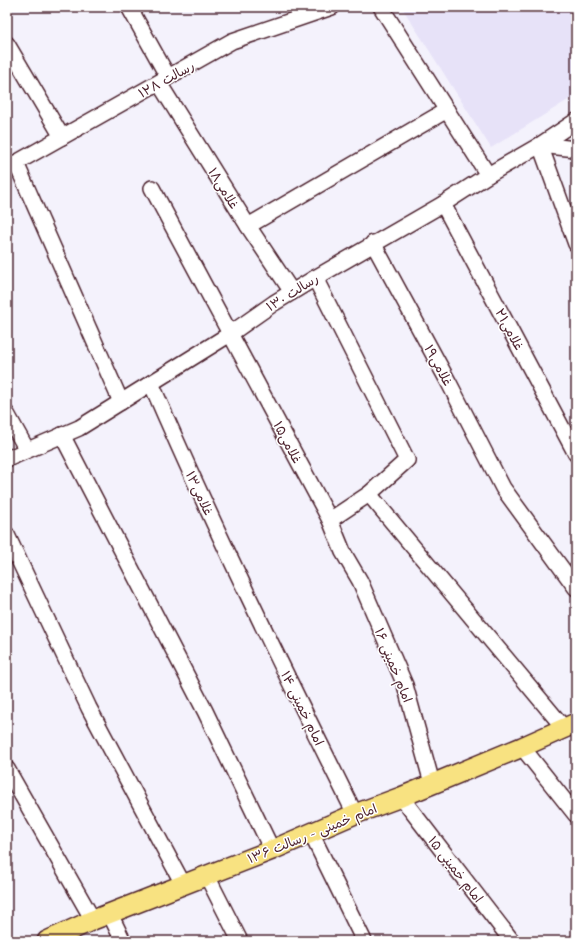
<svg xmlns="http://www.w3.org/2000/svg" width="583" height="948" font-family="'Comic Neue','Playpen Sans Arabic',sans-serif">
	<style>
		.built { fill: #e7e2f8 }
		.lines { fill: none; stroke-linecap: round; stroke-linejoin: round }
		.minor-casing { stroke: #4a1f2b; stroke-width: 18 }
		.major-casing { stroke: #4a1f2b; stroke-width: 22 }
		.minor { stroke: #fff; stroke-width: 15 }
		.major { stroke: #f8e281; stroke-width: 19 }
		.labels { text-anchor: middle; stroke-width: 3; stroke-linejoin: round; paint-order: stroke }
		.street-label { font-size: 13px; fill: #4a1f2b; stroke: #fff }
	</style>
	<rect width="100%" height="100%" fill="#f4f2fc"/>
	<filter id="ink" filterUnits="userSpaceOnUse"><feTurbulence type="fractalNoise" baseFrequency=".025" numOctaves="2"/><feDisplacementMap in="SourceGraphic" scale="8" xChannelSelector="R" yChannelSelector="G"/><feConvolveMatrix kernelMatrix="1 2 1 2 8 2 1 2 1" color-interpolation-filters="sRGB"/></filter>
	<g filter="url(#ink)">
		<!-- built -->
		<path class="built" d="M406 7H576V95L491 148 403 9Z"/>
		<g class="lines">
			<!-- minor casing -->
			<g class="minor-casing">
				<g id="minor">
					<path d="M129 7 168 77"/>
					<path d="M381 7 488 175"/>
					<path d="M7 44 62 137"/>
					<path d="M159 83 248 226 292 292"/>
					<path d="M540 145 576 244"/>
					<path d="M540 145 576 149"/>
					<path d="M16 163 121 402"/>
					<path d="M7 168 232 41 332 7"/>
					<path d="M152 188 330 520 343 552 360 581 405 685 432 783"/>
					<path d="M443 204 576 454"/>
					<path d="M248 226 447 110"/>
					<path d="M373 243 449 383 503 488 576 588"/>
					<path d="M315 278 407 460 369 494 330 520"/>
					<path d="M151 383C214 529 284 671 355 814"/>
					<path d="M7 414 27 450"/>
					<path d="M62 435 205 711 272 850"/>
					<path d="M7 459 79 428 230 334 274 303 315 278 443 204 488 175 540 145 576 121"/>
					<path d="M369 494 564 728"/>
					<path d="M7 535 89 708 183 884"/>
					<path d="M522 747 576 815"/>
					<path d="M7 769 93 920"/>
					<path d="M401 797 512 941"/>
					<path d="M311 833 364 941"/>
					<path d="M207 876 240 941"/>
					<path d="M110 914 123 941"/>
				</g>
			</g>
			<!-- major casing -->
			<g class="major-casing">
				<path id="major" d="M47 941 93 920 272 850 355 814 401 797 522 747 576 723"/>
			</g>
			<!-- minor -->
			<use href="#minor" class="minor"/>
			<!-- major -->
			<use href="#major" class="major"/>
		</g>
	</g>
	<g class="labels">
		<!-- street labels -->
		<g class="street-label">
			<text transform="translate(166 79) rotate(-29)" y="5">رسالت ۱۲۸</text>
			<text transform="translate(224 188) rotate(58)" y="5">غلامی۱۸</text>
			<text transform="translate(292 292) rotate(-32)" y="5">رسالت ۱۳۰</text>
			<text transform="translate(510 329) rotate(62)" y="5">غلامی۲۱</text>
			<text transform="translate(439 365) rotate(62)" y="5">غلامی۱۹</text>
			<text transform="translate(288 442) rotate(62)" y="5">غلامی۱۵</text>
			<text transform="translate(200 493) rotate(65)" y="5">غلامی۱۳</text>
			<text transform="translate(394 665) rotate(68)" y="5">امام خمینی ۱۶</text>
			<text transform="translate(303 708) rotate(64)" y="5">امام خمینی ۱۴</text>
			<text transform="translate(312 833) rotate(-22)" y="5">امام خمینی - رسالت ۱۳۶</text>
			<text transform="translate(456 869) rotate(52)" y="5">امام خمینی ۱۵</text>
		</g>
	</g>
	<!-- margin -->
	<rect width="583" height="948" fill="none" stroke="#fff" stroke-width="24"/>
	<rect x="12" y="12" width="559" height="924" fill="none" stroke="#4a1f2b" stroke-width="1.5" filter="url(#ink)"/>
</svg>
